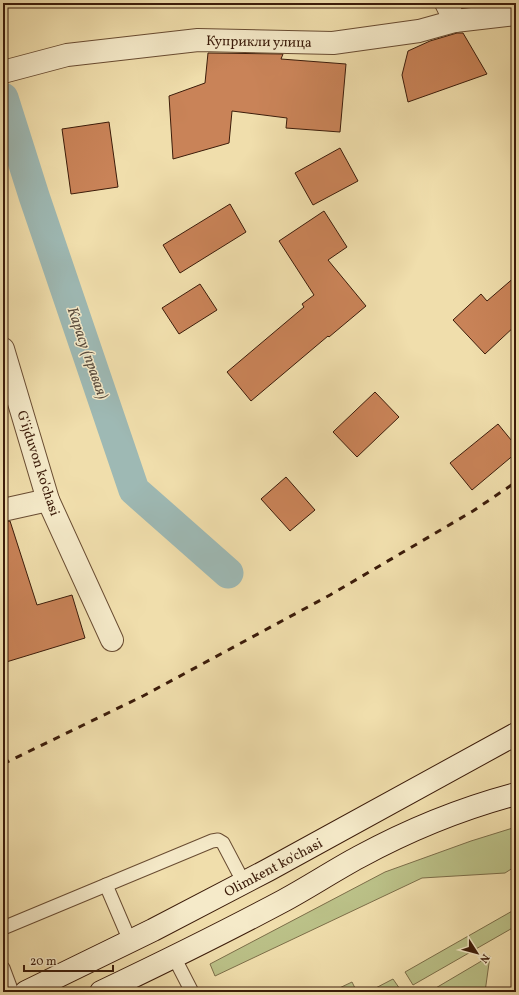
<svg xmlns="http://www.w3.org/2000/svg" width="519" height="995" font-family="Vollkorn,serif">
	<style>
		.green { fill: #bbc188; stroke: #7c6e49 }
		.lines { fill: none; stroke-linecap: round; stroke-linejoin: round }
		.canal { stroke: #9eb9b4; stroke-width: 31 }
		.building { fill: #c98358; stroke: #3c1c0a }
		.service-casing { stroke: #694c32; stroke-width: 15 }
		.minor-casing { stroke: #694c32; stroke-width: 24 }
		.secondary-casing { stroke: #3c1c0a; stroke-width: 24 }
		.service { stroke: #f5eac9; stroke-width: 13 }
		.minor { stroke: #f5eac9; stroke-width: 22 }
		.secondary { stroke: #f5eac9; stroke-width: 22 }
		.rail { stroke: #3c1c0a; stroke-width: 3; stroke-dasharray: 7 7; stroke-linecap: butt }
		.labels { text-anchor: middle; stroke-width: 3; stroke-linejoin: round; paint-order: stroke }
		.street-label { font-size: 14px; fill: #3c1c0a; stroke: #f5eac9 }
		.water-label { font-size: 15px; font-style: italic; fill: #594b3d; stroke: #f5eac9 }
	</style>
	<rect width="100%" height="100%" fill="#f0deac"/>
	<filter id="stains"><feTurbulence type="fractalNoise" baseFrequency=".005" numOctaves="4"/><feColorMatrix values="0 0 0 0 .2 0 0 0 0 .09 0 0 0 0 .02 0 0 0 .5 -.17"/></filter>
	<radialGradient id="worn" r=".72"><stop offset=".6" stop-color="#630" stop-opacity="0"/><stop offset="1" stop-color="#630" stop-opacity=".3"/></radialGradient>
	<!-- green -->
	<g class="green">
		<path d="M516 827V866L505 873 422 878 215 976 210 964 385 872 471 841Z"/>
		<path d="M514 910 516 926 413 985 405 972Z"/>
		<path d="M490 956 485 992H429Z"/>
		<path d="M393 979 402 992H368Z"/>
		<path d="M352 982 357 992H331Z"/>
	</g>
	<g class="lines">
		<!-- canal -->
		<path class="canal" d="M3 98 34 196 134 490 228 573"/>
	</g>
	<!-- building -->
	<g class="building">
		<path d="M457 33H463L487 74 408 102 402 75 408 51 430 41Z"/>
		<path d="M208 53 283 54 281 59 346 64 340 132 286 128 287 118 232 111 229 143 173 159 169 96 205 83Z"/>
		<path d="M109 122 118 187 71 194 62 129Z"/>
		<path d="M340 148 358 181 313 205 295 173Z"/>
		<path d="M230 204 246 232 180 273 163 245Z"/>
		<path d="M324 211 347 247 328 260 366 306 329 337 328 336 251 401 227 372 304 307 302 304 314 295 279 241Z"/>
		<path d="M516 276V325L485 354 453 320 481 294 487 301Z"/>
		<path d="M200 284 217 310 179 334 162 308Z"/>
		<path d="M375 392 399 417 357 457 333 432Z"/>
		<path d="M498 424 516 446V453L472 490 450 463Z"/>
		<path d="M286 477 315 510 290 531 261 499Z"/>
		<path d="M10 521 37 605 72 595 85 638 3 663V522Z"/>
	</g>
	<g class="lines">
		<!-- service casing -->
		<g class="service-casing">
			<g id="service">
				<path d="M106 885 130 941"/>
				<path d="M3 928 212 841 218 840 223 843 244 883"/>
				<path d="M174 957 192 992"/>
				<path d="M3 968 12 992"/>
			</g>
		</g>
		<!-- minor casing -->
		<g class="minor-casing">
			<g id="minor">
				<path d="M446 3 455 21"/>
				<path d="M3 72 67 55 198 40 333 43 419 31 455 21 516 14"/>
				<path d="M3 349 48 500 112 640"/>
				<path d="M3 510 48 500"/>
			</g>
		</g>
		<!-- secondary casing -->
		<g class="secondary-casing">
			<g id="secondary">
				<path d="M26 992 153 930 268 870 516 734"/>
				<path d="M101 992C162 963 223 933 283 901 309 887 333 871 359 857 407 831 463 808 516 794"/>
			</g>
		</g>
		<!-- service -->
		<use href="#service" class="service"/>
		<!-- minor -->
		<use href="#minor" class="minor"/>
		<!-- secondary -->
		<use href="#secondary" class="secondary"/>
		<!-- rail -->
		<path class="rail" d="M3 764 143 696 330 595 473 511 516 482"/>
	</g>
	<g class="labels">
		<!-- street labels -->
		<g class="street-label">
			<text transform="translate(259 41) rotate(1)" y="5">Куприкли улица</text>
			<text transform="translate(39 463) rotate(72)" y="5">G'ijduvon ko'chasi</text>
			<text transform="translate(273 867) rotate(-28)" y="5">Olimkent ko'chasi</text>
		</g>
		<!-- water labels -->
		<g class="water-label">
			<text transform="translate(88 353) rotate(71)" y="5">Карасу (правая)</text>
		</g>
	</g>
	<!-- margin -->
	<rect width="519" height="995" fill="none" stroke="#f0deac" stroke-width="16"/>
	<rect x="4" y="4" width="511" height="987" fill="none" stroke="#3c1c0a" stroke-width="2"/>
	<rect x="8" y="8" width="503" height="979" fill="none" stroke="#3c1c0a"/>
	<!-- north arrow -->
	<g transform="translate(477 953) rotate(126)" stroke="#f5eac9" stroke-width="3" paint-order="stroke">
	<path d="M0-3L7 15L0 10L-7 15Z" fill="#3c1c0a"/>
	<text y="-6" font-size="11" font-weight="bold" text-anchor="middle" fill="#3c1c0a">N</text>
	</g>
	<!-- scale -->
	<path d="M24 965v6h89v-6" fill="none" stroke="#3c1c0a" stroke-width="2"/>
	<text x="30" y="965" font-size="12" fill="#3c1c0a" stroke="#f5eac9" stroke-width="3" paint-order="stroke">20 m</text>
	<rect width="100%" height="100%" filter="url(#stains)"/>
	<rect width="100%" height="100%" fill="url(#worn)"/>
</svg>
